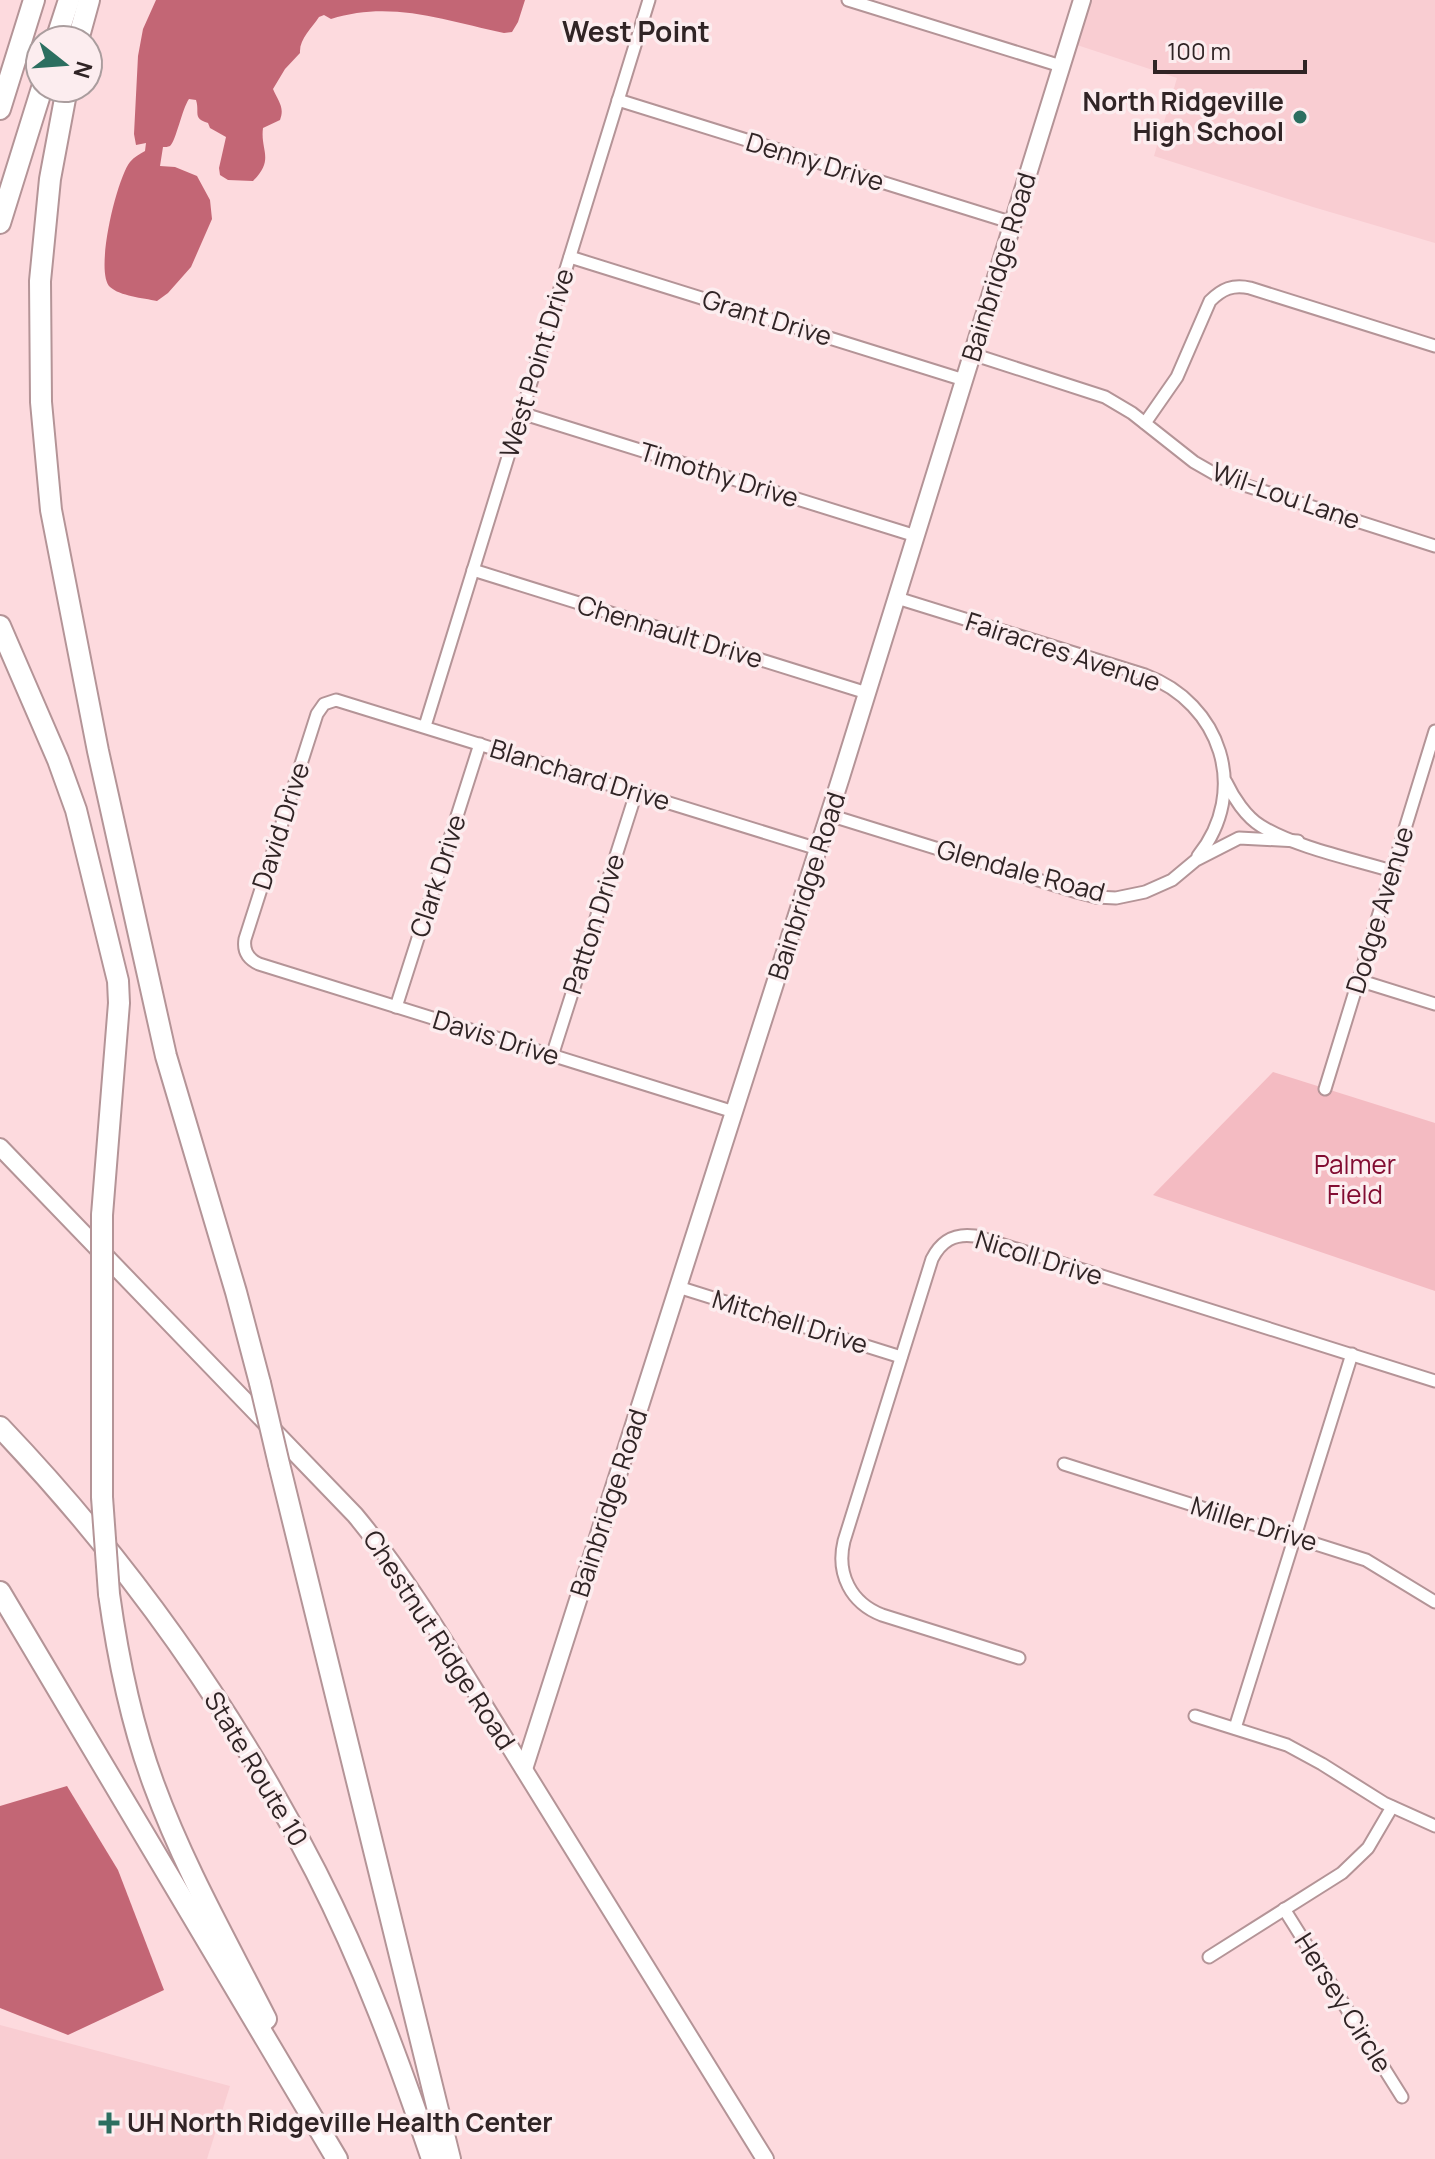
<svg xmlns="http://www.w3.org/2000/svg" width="1435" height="2159" font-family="Manrope,sans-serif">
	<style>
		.built { fill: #f9cdd2 }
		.green { fill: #f4bbc2 }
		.water { fill: #c36675 }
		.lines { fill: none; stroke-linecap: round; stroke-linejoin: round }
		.street-casing { stroke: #b49497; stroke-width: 15 }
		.secondary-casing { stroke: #b49497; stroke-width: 20 }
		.highway-casing { stroke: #b49497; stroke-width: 24 }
		.street { stroke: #fff; stroke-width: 11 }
		.secondary { stroke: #fff; stroke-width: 16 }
		.highway { stroke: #fff; stroke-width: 20 }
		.highway-bridge-casing { stroke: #b49497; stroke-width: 24; stroke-linecap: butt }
		.highway-bridge { stroke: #fff; stroke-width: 20 }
		.poi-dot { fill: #2c6f60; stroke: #fcedef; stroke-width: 3 }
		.labels { text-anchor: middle; stroke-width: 7; stroke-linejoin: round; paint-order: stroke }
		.poi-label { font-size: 26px; font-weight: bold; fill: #302425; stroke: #fcedef; text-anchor: end }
		.street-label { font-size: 26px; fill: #302425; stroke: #fcedef }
		.park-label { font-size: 26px; fill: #820c32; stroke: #fcedef }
		.neighbourhood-label { font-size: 28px; font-weight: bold; fill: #302425; stroke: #fcedef }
	</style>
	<rect width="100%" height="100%" fill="#fddade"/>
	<!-- built -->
	<g class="built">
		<path d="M1091 0H1435V243L1313 207 1154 156 1177 78 1077 45Z"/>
		<path d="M0 2025 230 2086 207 2159H0Z"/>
	</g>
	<!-- green -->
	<path class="green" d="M1273 1072 1435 1123V1291L1153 1195Z"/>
	<!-- water -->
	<g class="water">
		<path d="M156 0H525L518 22 512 32 504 33C444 20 390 0 331 19L324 15 319 17C312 28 299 39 300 53L285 69 273 89C278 101 285 107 280 120L263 128C260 151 275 159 253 181L228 180 220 175 219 168 226 137 210 128 208 123C192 118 200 113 196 100L189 99C182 109 176 141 170 146 168 147 165 147 163 147L160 166 175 167 197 176 210 200 212 219 191 267 168 293 157 301C143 298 120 296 110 287 94 272 117 178 130 162 134 157 140 154 145 151L146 143 136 145 134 134 138 56 143 29Z"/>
		<path d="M67 1786 118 1870 164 1990 68 2035 0 2008V1806Z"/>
	</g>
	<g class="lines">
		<!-- street casing -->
		<g class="street-casing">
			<g id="street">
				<path d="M848 0 1061 66"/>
				<path d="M618 100 1013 223"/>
				<path d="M570 257 964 380"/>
				<path d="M972 354 1105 397 1132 413 1194 462 1222 478 1435 546"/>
				<path d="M521 413 916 536"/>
				<path d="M1145 423 1177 377 1210 301C1222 289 1233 284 1250 288L1435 346"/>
				<path d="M473 570 867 693"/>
				<path d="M897 598 1145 675C1221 703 1250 791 1198 856"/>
				<path d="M425 726 649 0"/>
				<path d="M1226 782C1233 797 1246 817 1261 826 1295 847 1352 859 1392 871"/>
				<path d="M829 815 1077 892 1096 897 1116 898 1145 892 1172 880 1196 860 1239 838 1298 841"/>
				<path d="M1358 980 1435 1004"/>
				<path d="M396 1007 480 744"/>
				<path d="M552 1056 636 793"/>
				<path d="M1325 1089 1435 731"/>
				<path d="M734 1112 259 964C248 959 243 951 245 939L317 714 324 704 336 700 818 849"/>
				<path d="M678 1287 901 1357"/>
				<path d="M1064 1464 1366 1560 1435 1602"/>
				<path d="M1019 1658 882 1615C851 1603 836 1574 844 1541L932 1259C941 1241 954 1233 975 1236L1435 1381"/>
				<path d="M1195 1716 1287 1745 1322 1764 1384 1803 1435 1826"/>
				<path d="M1235 1728 1352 1354"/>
				<path d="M1284 1909 1402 2097"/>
				<path d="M1209 1957 1342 1873 1368 1848 1392 1807"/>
			</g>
		</g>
		<!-- secondary casing -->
		<g class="secondary-casing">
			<g id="secondary">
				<path d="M0 1147 355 1515C414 1586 460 1668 510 1747 596 1884 680 2022 765 2159"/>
				<path d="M524 1769 841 777 1082 0"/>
			</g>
		</g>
		<!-- highway casing -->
		<g class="highway-casing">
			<g id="highway">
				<path d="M56 40 69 0"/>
				<path d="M78 40 89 0"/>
				<path d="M67 88 50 179 40 281 41 402 51 510 98 751 166 1056 236 1292 260 1383"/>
				<path d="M0 109 34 0"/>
				<path d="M0 223 42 88"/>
				<path d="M0 626 58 760 76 810 118 981 119 1003 102 1215"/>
				<path d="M0 1427C126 1559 233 1709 316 1872 363 1964 399 2061 432 2159"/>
				<path d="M279 1464 450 2159"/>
				<path d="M102 1497V1283"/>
				<path d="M0 1592 337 2159"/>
				<path d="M109 1594C118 1659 131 1723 154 1785 184 1867 227 1942 266 2019"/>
			</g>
		</g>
		<!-- street -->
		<use href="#street" class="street"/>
		<!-- secondary -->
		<use href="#secondary" class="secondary"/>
		<!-- highway -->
		<use href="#highway" class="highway"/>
		<!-- highway-bridge casing -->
		<g class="highway-bridge-casing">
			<g id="highway-bridge">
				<path d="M102 1283V1215"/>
				<path d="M260 1383 279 1464"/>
				<path d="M102 1497 109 1594"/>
			</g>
		</g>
		<!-- highway-bridge -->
		<use href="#highway-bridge" class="highway-bridge"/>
	</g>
	<!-- markers -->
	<g class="poi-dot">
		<circle cx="1300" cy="117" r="8"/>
		<path d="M105 2111h8v8h8v8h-8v8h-8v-8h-8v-8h8z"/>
	</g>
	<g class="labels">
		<!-- poi labels -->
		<g class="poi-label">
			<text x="1284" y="111">North Ridgeville<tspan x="1284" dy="30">High School</tspan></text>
			<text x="127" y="2132" text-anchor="start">UH North Ridgeville Health Center</text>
		</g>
		<!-- street labels -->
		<g class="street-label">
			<text transform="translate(815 162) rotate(17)" y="9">Denny Drive</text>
			<text transform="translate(999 267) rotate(-73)" y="9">Bainbridge Road</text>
			<text transform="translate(767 318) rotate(17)" y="9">Grant Drive</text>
			<text transform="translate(537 363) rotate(-73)" y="9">West Point Drive</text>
			<text transform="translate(719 475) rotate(17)" y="9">Timothy Drive</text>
			<text transform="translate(1286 496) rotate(19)" y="9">Wil-Lou Lane</text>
			<text transform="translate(670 632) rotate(17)" y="9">Chennault Drive</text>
			<text transform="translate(1063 652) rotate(18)" y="9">Fairacres Avenue</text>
			<text transform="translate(580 775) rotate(17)" y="9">Blanchard Drive</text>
			<text transform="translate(281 826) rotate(-72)" y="9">David Drive</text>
			<text transform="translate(1021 871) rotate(15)" y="9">Glendale Road</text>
			<text transform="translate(438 876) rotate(-72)" y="9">Clark Drive</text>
			<text transform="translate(807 886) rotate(-72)" y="9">Bainbridge Road</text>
			<text transform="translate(1380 910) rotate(-73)" y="9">Dodge Avenue</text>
			<text transform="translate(594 924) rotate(-72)" y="9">Patton Drive</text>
			<text transform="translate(496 1038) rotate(17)" y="9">Davis Drive</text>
			<text transform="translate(1039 1258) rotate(17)" y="9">Nicoll Drive</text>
			<text transform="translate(790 1322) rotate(17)" y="9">Mitchell Drive</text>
			<text transform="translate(609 1503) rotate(-72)" y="9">Bainbridge Road</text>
			<text transform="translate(1254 1524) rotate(17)" y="9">Miller Drive</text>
			<text transform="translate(439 1640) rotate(57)" y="9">Chestnut Ridge Road</text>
			<text transform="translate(256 1769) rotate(59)" y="9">State Route 10</text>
			<text transform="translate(1343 2003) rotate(58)" y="9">Hersey Circle</text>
		</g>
		<!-- park labels -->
		<g class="park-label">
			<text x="1355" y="1174">Palmer<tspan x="1355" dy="30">Field</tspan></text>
		</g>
		<!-- neighbourhood labels -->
		<g class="neighbourhood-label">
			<text x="636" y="42">West Point</text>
		</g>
	</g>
	<!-- north arrow -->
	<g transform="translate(64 64) rotate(107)"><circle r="38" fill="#fcedef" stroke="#aa9d9e" stroke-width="2"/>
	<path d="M0-6L14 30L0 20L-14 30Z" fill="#2c6f60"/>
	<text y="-12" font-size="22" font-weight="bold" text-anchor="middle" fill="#302425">N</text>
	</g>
	<!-- scale -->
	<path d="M1155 60v12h150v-12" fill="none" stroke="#302425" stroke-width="4"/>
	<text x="1167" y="60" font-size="24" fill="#302425" stroke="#fcedef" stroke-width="6" paint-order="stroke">100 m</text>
</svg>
